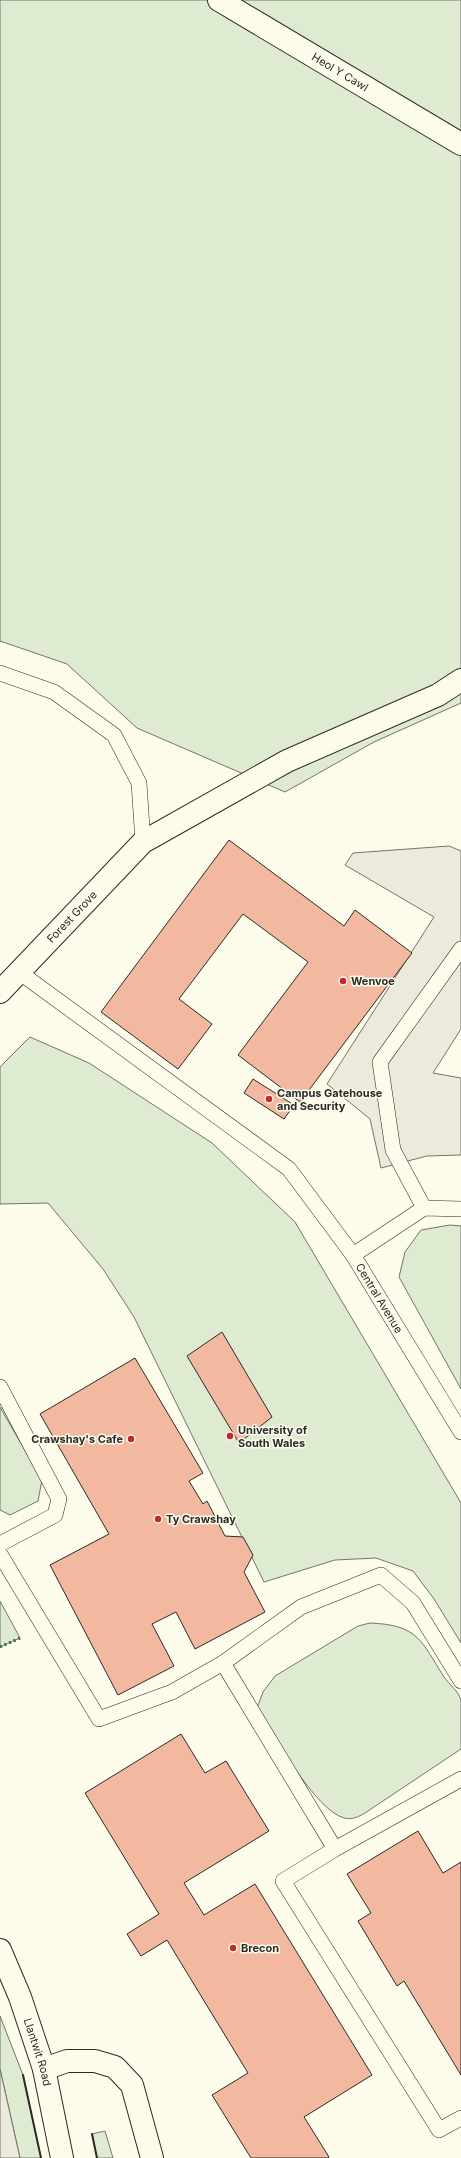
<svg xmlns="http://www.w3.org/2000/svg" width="461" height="2158" font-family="Inter,sans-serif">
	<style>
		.green { fill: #deebd1; stroke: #74746e }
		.parking { fill: #eceadb; stroke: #74746e }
		.building { fill: #f2b8a0; stroke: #2b2b2b }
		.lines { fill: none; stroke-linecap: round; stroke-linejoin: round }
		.lane-casing { stroke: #2b2b2b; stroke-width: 16 }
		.street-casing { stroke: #2b2b2b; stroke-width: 24 }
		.secondary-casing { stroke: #2b2b2b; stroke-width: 24 }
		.lane { stroke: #fdfbea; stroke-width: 15 }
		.street { stroke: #fdfbea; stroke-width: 22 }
		.secondary { stroke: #fdfbea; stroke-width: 22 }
		.hedge { stroke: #34623c; stroke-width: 3; stroke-dasharray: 2 3; stroke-linecap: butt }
		.wall { stroke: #2b2b2b; stroke-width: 2 }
		.poi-dot { fill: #c62828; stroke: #fdfbea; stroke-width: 1.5 }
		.labels { text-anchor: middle; stroke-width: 3; stroke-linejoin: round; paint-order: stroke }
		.street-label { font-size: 11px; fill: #2b2b2b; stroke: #fdfbea }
		.poi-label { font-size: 11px; font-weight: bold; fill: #2b2b2b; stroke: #fdfbea; text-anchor: start }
	</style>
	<rect width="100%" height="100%" fill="#fdfbea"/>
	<!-- green -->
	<g class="green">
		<path d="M0 0H461V703L374 742 285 792 137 728 67 664 0 641Z"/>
		<path d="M30 1037 89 1063 212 1143 295 1222 461 1503V1643L434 1599 413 1571 376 1558 335 1560 264 1582 134 1317 103 1269 48 1203 0 1204V1067Z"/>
		<path d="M450 1225 461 1226V1389L399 1277 405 1252 421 1230Z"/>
		<path d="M0 1407 42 1480 38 1501 10 1515 0 1510Z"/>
		<path d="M0 1601 20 1638 0 1647Z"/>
		<path d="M370 1623C419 1625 421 1641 444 1677 449 1684 459 1692 461 1700 461 1711 461 1737 461 1749L365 1813C358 1817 352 1820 344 1818 315 1810 274 1735 257 1708L263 1692 275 1676 358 1626Z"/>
		<path d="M0 2016 23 2075 41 2158H20L0 2069Z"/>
		<path d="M105 2131 113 2158H97L92 2134Z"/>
	</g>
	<!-- parking -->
	<g class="parking">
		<path d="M449 846 461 851V1029L433 1073 461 1078V1155L427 1156 381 1168 370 1119 327 1084 434 917 345 865 353 853Z"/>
		<path d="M0 2069 20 2158H0Z"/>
	</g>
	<!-- building -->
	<g class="building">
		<path d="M229 840 344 926 355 910 412 953 300 1102 238 1055 308 962 243 914 179 999 212 1024 178 1069 101 1012Z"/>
		<path d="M253 1079 294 1105 284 1119 244 1093Z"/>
		<path d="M222 1332 272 1417 239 1443 187 1356Z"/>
		<path d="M135 1358 203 1473 189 1481 203 1504 207 1501 225 1536 243 1537 253 1555 244 1572 265 1612 195 1649 176 1612 152 1624 174 1666 118 1695 50 1565 109 1534 40 1414Z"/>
		<path d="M181 1734 205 1773 226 1761 269 1831 184 1883 204 1915 255 1884 372 2075 304 2117 329 2157 328 2158H251L212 2095 248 2073 167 1940 141 1956 127 1934 159 1914 85 1793Z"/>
		<path d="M418 1831 443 1873 461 1862V2075L404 1981 397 1986 358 1921 371 1913 347 1874Z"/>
	</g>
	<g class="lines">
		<!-- lane casing -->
		<g class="lane-casing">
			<g id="lane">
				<path d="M0 673 54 692 114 735 139 783 143 842"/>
				<path id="s1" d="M19 972 289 1169 353 1255 461 1432"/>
				<path d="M424 1208 393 1150 380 1062 461 949"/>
				<path d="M353 1255 424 1208 461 1209"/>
				<path d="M0 1387 59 1499 55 1515 0 1544"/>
				<path d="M0 1554 99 1719 172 1692 223 1663 301 1607 381 1575 413 1603 461 1681"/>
				<path d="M223 1663 335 1849 283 1881 439 2130 461 2118"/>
				<path d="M335 1849 461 1779"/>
			</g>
		</g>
		<!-- street casing -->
		<g class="street-casing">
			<g id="street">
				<path id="s2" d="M219 0 461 144"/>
				<path id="s3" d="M0 992 143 842 287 761 438 695 461 680"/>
				<path d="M44 2069 67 2061H95L115 2067 132 2085 152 2158"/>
			</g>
		</g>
		<!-- secondary casing -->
		<g class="secondary-casing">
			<g id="secondary">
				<path id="s4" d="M0 1950 20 1997 44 2069 62 2158"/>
			</g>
		</g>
		<!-- lane -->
		<use href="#lane" class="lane"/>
		<!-- street -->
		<use href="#street" class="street"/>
		<!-- secondary -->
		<use href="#secondary" class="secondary"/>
		<!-- hedge -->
		<path class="hedge" d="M0 1647 20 1638"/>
		<!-- wall -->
		<g class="wall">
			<path d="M23 2075 41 2158"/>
			<path d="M92 2134 97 2158"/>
		</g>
	</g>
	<!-- markers -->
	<g class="poi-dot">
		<circle cx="343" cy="981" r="4"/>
		<circle cx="269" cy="1099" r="4"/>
		<circle cx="230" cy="1436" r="4"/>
		<circle cx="131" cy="1439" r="4"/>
		<circle cx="158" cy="1519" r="4"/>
		<circle cx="233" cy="1948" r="4"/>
	</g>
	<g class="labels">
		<!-- street labels -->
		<g class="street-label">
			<text dy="4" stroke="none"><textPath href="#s2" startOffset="141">Heol Y Cawl</textPath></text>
			<text dy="4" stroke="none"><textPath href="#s3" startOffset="104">Forest Grove</textPath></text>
			<text dy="4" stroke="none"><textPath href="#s1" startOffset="492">Central Avenue</textPath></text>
			<text dy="4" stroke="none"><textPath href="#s4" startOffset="109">Llantwit Road</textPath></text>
		</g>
		<!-- poi labels -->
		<g class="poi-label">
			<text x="351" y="985">Wenvoe</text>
			<text x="277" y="1097">Campus Gatehouse<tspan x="277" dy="13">and Security</tspan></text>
			<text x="238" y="1434">University of<tspan x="238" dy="13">South Wales</tspan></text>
			<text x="123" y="1443" text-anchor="end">Crawshay's Cafe</text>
			<text x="166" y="1523">Ty Crawshay</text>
			<text x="241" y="1952">Brecon</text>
		</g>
	</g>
</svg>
